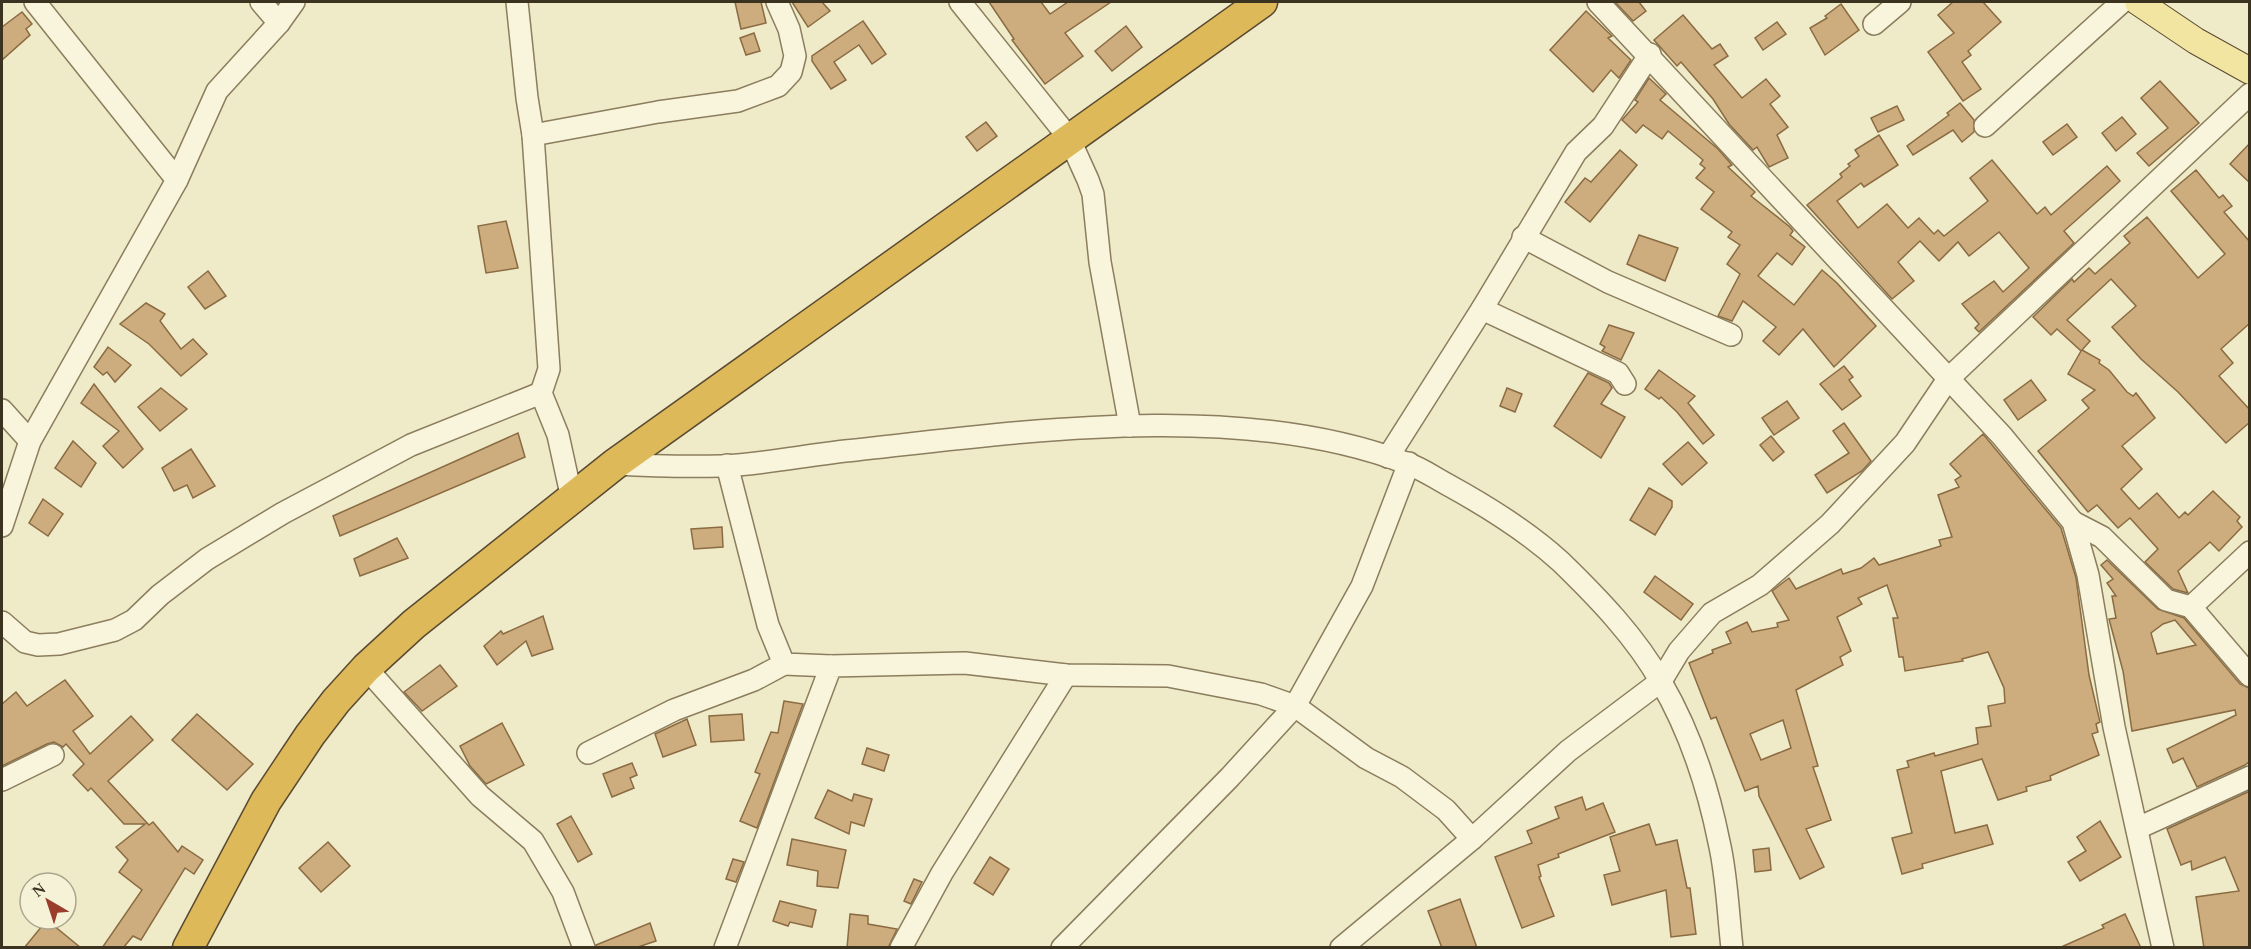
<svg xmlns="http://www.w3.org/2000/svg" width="2251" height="949" font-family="Georgia,serif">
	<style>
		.building { fill: #cdac7e; stroke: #8a6b42; stroke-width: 1.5; fill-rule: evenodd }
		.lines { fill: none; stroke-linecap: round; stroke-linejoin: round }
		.minor-casing { stroke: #8b7d5d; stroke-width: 24 }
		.major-casing { stroke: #594a31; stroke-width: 28 }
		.highway-casing { stroke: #594a31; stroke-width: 33 }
		.minor { stroke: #f9f5dc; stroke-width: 21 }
		.major { stroke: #f1e5a1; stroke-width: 26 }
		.highway { stroke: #ddb95a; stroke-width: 30 }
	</style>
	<rect width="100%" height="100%" fill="#efeac8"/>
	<!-- building -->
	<g class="building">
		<path d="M735 2H761L766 23 741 29Z"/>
		<path d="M792 2H822L830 11 808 27Z"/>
		<path d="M989 2H1041L1050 14 1068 2H1111L1065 33 1083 56 1045 84 1012 40 1014 39Z"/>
		<path d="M1615 2H1639L1646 11 1633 21Z"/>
		<path d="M1953 2H1983L2001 22 1968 51 1971 55 1962 62 1981 89 1963 101 1928 52 1954 33 1938 15Z"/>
		<path d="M1841 4 1859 30 1825 55 1810 28 1827 18 1825 16Z"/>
		<path d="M1586 11 1612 36 1608 38 1631 60 1619 78 1611 70 1593 92 1550 50Z"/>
		<path d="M22 12 32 24 26 29 30 35 2 60V27Z"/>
		<path d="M1683 15 1712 49 1720 44 1728 56 1714 65 1742 98 1766 79 1780 96 1770 104 1788 127 1777 135 1788 158 1769 167 1757 147 1753 150 1729 124 1713 99 1681 62 1677 66 1654 40Z"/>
		<path d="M863 21 886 54 872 64 859 45 834 62 846 80 831 89 812 61V56Z"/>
		<path d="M1777 22 1786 34 1763 50 1755 38Z"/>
		<path d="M1126 26 1142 47 1112 71 1095 51Z"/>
		<path d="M754 33 760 51 746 55 740 38Z"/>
		<path d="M1649 78 1666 94 1660 100 1718 149 1732 165 1728 167 1755 192 1751 196 1790 227 1793 231 1790 235 1805 247 1792 265 1777 253 1758 276 1794 305 1822 270 1837 283 1876 326 1834 367 1803 329 1779 355 1763 341 1776 327 1743 301 1732 321 1718 316 1740 274 1727 264 1740 245 1728 237 1732 232 1701 209 1714 192 1696 178 1705 168 1700 164 1703 160 1668 131 1662 139 1643 125 1636 133 1622 120 1638 102 1635 100Z"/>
		<path d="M2160 81 2199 123 2149 166 2137 153 2168 128 2141 98Z"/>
		<path d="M1960 103 1974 120V132L1962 142 1953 130 1913 155 1907 146 1949 115 1947 113Z"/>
		<path d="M1897 106 1904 120 1878 132 1871 118Z"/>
		<path d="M2122 117 2136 134 2116 151 2102 133Z"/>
		<path d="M986 122 997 136 977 151 966 137Z"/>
		<path d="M2067 124 2077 137 2053 155 2043 142Z"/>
		<path d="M1879 135 1898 165 1864 187 1861 183 1837 201 1858 228 1887 204 1908 228 1919 218 1934 234 1938 230 1944 236 1988 201 1970 178 1992 160 2037 214 2045 207 2051 215 2107 166 2120 181 2064 231 2074 243 1979 332 1975 328 1979 324 1962 304 1994 281 2003 292 2029 268 1999 232 1969 256 1958 242 1939 261 1920 241 1898 262 1914 281 1892 299 1807 205 1842 177 1840 174 1850 166 1848 164 1859 156 1855 150Z"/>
		<path d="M2250 143V183L2230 164Z"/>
		<path d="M1620 150 1637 165 1590 222 1565 202 1585 178 1591 182Z"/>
		<path d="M2196 170 2219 198 2223 195 2232 206 2224 212 2250 242V323L2221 349 2233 363 2219 376 2250 410V422L2226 443 2178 392 2141 359 2112 327 2136 306 2111 279 2067 320 2090 341 2082 350 2100 360 2099 363 2109 370 2127 392 2133 396 2136 393 2155 418 2122 446 2142 469 2121 489 2139 509 2157 493 2179 518 2185 512 2188 515 2213 491 2240 517 2237 521 2242 527 2219 551 2210 542 2178 571 2188 593 2173 589 2145 562 2158 549 2130 518 2118 528 2097 505 2088 512 2038 451 2089 408 2082 400 2095 390 2068 374 2081 351 2057 329 2051 335 2033 317 2072 279 2074 282 2089 268 2095 274 2130 243 2124 236 2147 217 2198 278 2225 254 2171 191Z"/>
		<path d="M506 221 518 268 486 273 478 226Z"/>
		<path d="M1639 235 1678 248 1665 281 1627 264Z"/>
		<path d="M208 271 226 296 205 309 188 287Z"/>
		<path d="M146 303 165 314 160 321 181 349 193 339 207 354 181 376 149 344 120 324Z"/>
		<path d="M1609 325 1634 333 1621 360 1602 351 1605 347 1600 344Z"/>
		<path d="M108 347 131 365 115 382 107 372 103 375 94 367Z"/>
		<path d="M1844 366 1853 377 1849 380 1861 396 1842 410 1820 384Z"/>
		<path d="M1659 370 1695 396 1688 403 1714 435 1703 444 1677 412 1661 397 1659 399 1645 389Z"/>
		<path d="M1588 373 1609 383 1612 388 1601 404 1625 417 1601 458 1554 426Z"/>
		<path d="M2031 380 2046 400 2018 420 2004 400Z"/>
		<path d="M94 384 143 449 123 468 103 446 119 431 81 403Z"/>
		<path d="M161 388 187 409 160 431 138 407Z"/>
		<path d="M1507 388 1522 394 1515 412 1500 406Z"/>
		<path d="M1787 401 1799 418 1774 435 1762 418Z"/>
		<path d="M1844 423 1871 461 1862 471 1827 493 1815 475 1849 453 1833 431Z"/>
		<path d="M518 433 525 457 340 536 333 516Z"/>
		<path d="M1983 434 2061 528 2076 578 2089 675 2100 722 2096 724 2098 732 2092 734 2099 755 2050 776 2051 780 2026 787 2027 791 1998 800 1982 759 1941 771 1955 833 1987 825 1993 844 1922 864 1923 868 1902 874 1892 838 1912 833 1897 770 1909 767 1907 761 1934 753 1935 756 1978 744 1976 728 1991 726 1988 706 2005 703 2004 688 1988 652 1962 659 1963 661 1905 671 1903 657H1899L1893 618H1898L1887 585 1858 598 1862 604 1837 617 1851 651 1840 657 1843 665 1796 690 1818 766 1813 767 1831 820 1806 829 1824 867 1800 879 1759 796 1758 786 1745 791 1716 717 1711 719 1689 663 1713 653 1712 650 1731 643 1726 632 1747 622 1752 632 1778 627 1777 623 1789 620 1772 591 1789 578 1796 589 1841 569 1843 574 1861 568 1874 558 1879 565 1941 546 1939 540 1952 537 1938 495 1959 487 1955 480 1961 476 1950 464ZM1783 720 1791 748 1761 760 1750 734Z"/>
		<path d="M1771 436 1784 452 1773 461 1760 445Z"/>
		<path d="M73 441 96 463 81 487 55 468Z"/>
		<path d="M1688 442 1707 463 1682 485 1663 464Z"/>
		<path d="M191 449 215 486 193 498 187 485 174 491 162 468Z"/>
		<path d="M1649 488 1672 501V507L1655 535 1630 520Z"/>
		<path d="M43 499 63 514 48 536 29 523Z"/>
		<path d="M722 527 723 547 694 549 691 529Z"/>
		<path d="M397 538 408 558 360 576 354 559Z"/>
		<path d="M2107 560 2158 609 2184 618 2240 684 2249 688 2250 761 2245 765 2197 787 2183 758 2173 763 2167 749 2236 715 2235 710 2132 731 2123 671 2109 619 2116 618 2112 596H2116L2107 583 2113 579 2101 565ZM2175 620 2196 645 2157 654 2151 633 2163 624Z"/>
		<path d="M1655 576 1693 604 1681 620 1644 592Z"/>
		<path d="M543 616 553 649 532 656 526 641 497 665 484 646 501 631 503 634Z"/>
		<path d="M440 665 457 686 422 711 404 692Z"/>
		<path d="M65 680 93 716 73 731 90 754 131 716 153 740 108 781 149 825 153 822 178 852 182 846 203 860 194 874 185 868 141 940 133 936 123 948H102L142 890 119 872 128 860 116 847 145 824H124L91 788 88 791 73 775 84 764 66 744 63 747 54 742 47 744 2 766V704L16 692 27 706Z"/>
		<path d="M784 701 803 704 757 828 740 821 760 774 755 772 771 732 778 733Z"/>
		<path d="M197 714 253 764 227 790 172 740Z"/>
		<path d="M742 714 744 740 711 742 709 716Z"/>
		<path d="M687 719 696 745 663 757 655 734Z"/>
		<path d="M502 723 524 765 486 784 470 766 460 746Z"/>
		<path d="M867 748 889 755 884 771 862 764Z"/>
		<path d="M632 763 637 775 630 778 634 788 612 797 603 774Z"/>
		<path d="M828 790 852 801 854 794 872 799 864 826 851 822 849 834 815 818Z"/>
		<path d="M2250 791V948H2204L2196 897 2239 891 2225 857 2192 870 2191 861 2181 865 2167 829Z"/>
		<path d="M1582 797 1586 810 1603 803 1615 832 1558 854 1559 857 1538 865 1541 876 1539 877 1554 916 1522 928 1495 857 1532 843 1527 831 1559 818 1555 807Z"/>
		<path d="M571 816 592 854 578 862 557 824Z"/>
		<path d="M2100 821 2121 857 2080 881 2068 862 2086 851 2077 837Z"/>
		<path d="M1649 824 1656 845 1677 840 1687 888H1690L1696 934 1671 937 1666 890 1612 905 1604 875 1620 871 1610 837Z"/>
		<path d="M792 839 846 850 838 888 817 886 818 871 787 865Z"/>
		<path d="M328 842 350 866 321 892 299 868Z"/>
		<path d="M1769 848 1771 870 1755 872 1753 850Z"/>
		<path d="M990 857 1009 869 993 895 974 883Z"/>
		<path d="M733 859 744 862 736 882 726 879Z"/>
		<path d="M914 879 922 882 911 904 904 901Z"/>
		<path d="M1460 899 1477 948H1442L1428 911Z"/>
		<path d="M780 901 816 910 812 927 790 922 788 926 773 921Z"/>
		<path d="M850 914 868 916V924L897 929 888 948H847Z"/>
		<path d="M2125 914 2141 948H2059L2104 928 2102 925Z"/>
		<path d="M47 920 81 948H24Z"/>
		<path d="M650 923 656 941 635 948H596V945Z"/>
	</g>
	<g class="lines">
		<!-- minor casing -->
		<g class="minor-casing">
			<g id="minor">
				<path d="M35 2 177 180"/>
				<path d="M261 2 279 23"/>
				<path d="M517 2 527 98 533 135 549 369 541 393 558 435 572 499"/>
				<path d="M960 2 1069 138 1088 180 1093 194 1100 262 1130 426"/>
				<path d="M1598 2 2002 436 2073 522 2088 575 2114 727 2163 948"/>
				<path d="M1874 24 1900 2"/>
				<path d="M1985 126 2122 2"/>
				<path d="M533 135 658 112 738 101 778 86 791 72 795 56 789 29 777 2"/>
				<path d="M1523 237 1608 282 1731 335"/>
				<path d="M1482 309 1618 373 1625 384"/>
				<path d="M2 410 30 441"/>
				<path d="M1388 457 1482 309 1576 152 1603 126 1650 54"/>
				<path d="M615 464C651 466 686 467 722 466 767 464 811 454 856 450 1027 431 1242 400 1406 463 1421 468 1435 478 1450 486 1490 508 1527 531 1561 562 1597 597 1636 637 1661 682 1689 730 1708 787 1719 842 1727 876 1728 913 1732 948"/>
				<path d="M727 465 768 625 784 664 831 666"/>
				<path d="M2073 522 2102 537 2166 600 2191 607"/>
				<path d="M2 526 30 441 177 180 217 91 279 23 294 2"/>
				<path d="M2250 552 2191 607 2250 676"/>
				<path d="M2 622 25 642 38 645 59 644 115 630 134 620 160 595 207 559 283 513 411 445 541 393"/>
				<path d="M366 668 480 796 533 841 563 892 584 948"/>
				<path d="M588 753 674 710 754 680 784 664"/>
				<path d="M2 780 53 755"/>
				<path d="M2138 828 2250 777"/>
				<path d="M725 948 831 666 965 663 1066 675 1168 676 1261 694 1295 706 1366 758 1402 777 1446 810 1472 839"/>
				<path d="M901 948 942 873 1066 675"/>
				<path d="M1062 948 1230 777 1295 706 1362 586 1409 463"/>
				<path d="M1341 948 1472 839 1568 751 1661 681 1679 651 1712 613 1760 585 1830 524 1905 443 1948 379 2250 94"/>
			</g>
		</g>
		<!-- major casing -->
		<g class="major-casing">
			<path id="major" d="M2138 2 2196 41 2250 71"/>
		</g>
		<!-- highway casing -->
		<g class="highway-casing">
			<path id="highway" d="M188 948 266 801 310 735 336 701 366 668 414 624 615 464 1262 2"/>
		</g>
		<!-- minor -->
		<use href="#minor" class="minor"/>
		<!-- major -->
		<use href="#major" class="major"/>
		<!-- highway -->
		<use href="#highway" class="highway"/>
	</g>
	<!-- border -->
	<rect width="2251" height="949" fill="none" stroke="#3c3220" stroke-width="6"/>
	<!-- north arrow -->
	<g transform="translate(48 901) rotate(321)"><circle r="28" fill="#f6f2d8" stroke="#aca58e" stroke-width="1.5"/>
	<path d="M0-4.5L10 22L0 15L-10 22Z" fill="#9a3e2c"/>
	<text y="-9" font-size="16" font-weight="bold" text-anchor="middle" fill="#3c3220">N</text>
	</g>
</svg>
